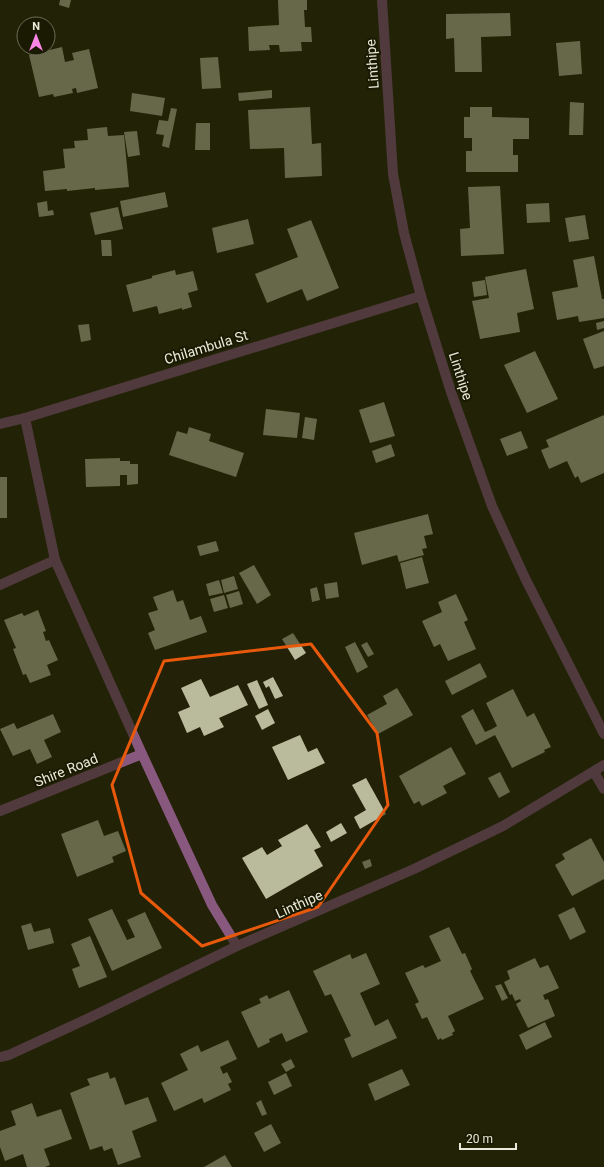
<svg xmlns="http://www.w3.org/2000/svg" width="604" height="1167" font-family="Roboto,sans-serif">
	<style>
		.building { fill: #baba9c }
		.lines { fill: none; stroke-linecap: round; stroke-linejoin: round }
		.minor { stroke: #89587e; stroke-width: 10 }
		.marked { fill: none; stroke: #e8590c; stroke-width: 3; stroke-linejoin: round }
		.labels { text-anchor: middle; stroke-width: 4; stroke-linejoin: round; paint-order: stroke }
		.street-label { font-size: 14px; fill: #eaeada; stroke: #1a1901 }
	</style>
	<rect width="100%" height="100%" fill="#232208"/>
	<!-- building -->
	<g class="building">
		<path d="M60 0H71L69 8 59 5Z"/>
		<path d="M278 0H307V10H304L305 27H311L312 42H301L302 51 280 52 279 45H269L270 50 249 51 248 27 279 25Z"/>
		<path d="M510 13 511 36 481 37 482 72H455L454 38 446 39V14Z"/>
		<path d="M580 41 582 74 559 76 556 43Z"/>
		<path d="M62 47 65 62 74 60 72 53 89 49 98 88 77 93 76 88 72 89 73 93 54 97 53 94 39 97 29 55Z"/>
		<path d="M218 57 221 88 202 89 200 58Z"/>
		<path d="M272 90V98L239 101 238 93Z"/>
		<path d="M132 93 165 98 162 116 130 111Z"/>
		<path d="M570 102 584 103 583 135H569Z"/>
		<path d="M310 107 312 144 321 143 322 176 285 178 284 148 250 149 248 110Z"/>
		<path d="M470 107H492V117L529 118V139H513V155H518V172H466V151H472V138H464V117H470Z"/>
		<path d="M171 108 177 109 169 148 162 146 164 135 156 134 159 120 168 121Z"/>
		<path d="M196 123H210V150H195Z"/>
		<path d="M107 127 108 136 124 135 129 187 95 190V188L67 191V189L45 191 43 171 65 168 63 149 75 148 74 141 88 140 87 129Z"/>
		<path d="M137 131 140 155 128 157 124 132Z"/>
		<path d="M500 186 504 254 461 256 460 229 470 228 468 187Z"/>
		<path d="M165 192 168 207 123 217 120 201Z"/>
		<path d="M47 201 48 211 53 210 54 215 39 217 37 203Z"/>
		<path d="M549 203 550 222 527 223 526 204Z"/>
		<path d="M118 207 123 229 95 235 90 213Z"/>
		<path d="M585 215 589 239 569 242 565 218Z"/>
		<path d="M248 219 254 244 217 253 212 228Z"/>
		<path d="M311 220 339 288 307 301 302 289 267 303 255 274 298 257 287 229Z"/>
		<path d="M101 240H111L112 256H102Z"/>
		<path d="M594 256 602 299H604V318L579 322 578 316 557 320 552 292 578 287 573 260Z"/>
		<path d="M526 269 534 309 517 313 520 332 480 339 472 301 489 298 485 277Z"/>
		<path d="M175 270 176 275 193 271 198 290 188 293 192 307 182 310V308L159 314 157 306 133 312 126 285 152 278V276Z"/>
		<path d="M485 280 487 295 474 297 472 282Z"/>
		<path d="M604 321V328L597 330 596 323Z"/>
		<path d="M89 324 91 340 81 342 78 325Z"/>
		<path d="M604 331V366L594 369 583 339Z"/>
		<path d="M535 351 558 399 527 413 504 365Z"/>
		<path d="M384 402 395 436 370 443 359 410Z"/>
		<path d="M266 409 300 413 297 438 263 435Z"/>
		<path d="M604 415V473L581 483 578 476 575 478 567 461 549 469 541 450 549 447 546 440Z"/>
		<path d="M305 417 317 419 314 440 302 438Z"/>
		<path d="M189 427 211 434 209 441 244 453 236 477 169 455 177 431 187 434Z"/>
		<path d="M521 431 528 448 507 456 500 439Z"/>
		<path d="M391 444 395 456 376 463 372 451Z"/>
		<path d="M120 458V461H130V464H138V484L127 485V475H120V486L86 487 85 459Z"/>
		<rect x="0" y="477" width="7" height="41"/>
		<path d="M428 514 433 534 424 536 427 548 422 549 424 555 399 562 397 555 362 565 354 533Z"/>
		<path d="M216 541 219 551 200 556 197 546Z"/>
		<path d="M422 557 429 583 406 589 400 563Z"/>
		<path d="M254 565 271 595 257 604 239 573Z"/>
		<path d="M234 576 238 589 224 593 221 580Z"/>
		<path d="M219 580 223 593 209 596 206 584Z"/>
		<path d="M337 582 339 597 326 599 324 584Z"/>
		<path d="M317 587 320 600 312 602 310 589Z"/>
		<path d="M173 590 177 602 183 600 190 620 201 616 207 632 155 650 148 633 155 630 148 613 158 610 153 597Z"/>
		<path d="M239 591 243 604 230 608 226 595Z"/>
		<path d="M456 594 468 620 464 622 476 649 448 661 440 644 434 647 422 621 442 612 438 602Z"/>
		<path d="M224 595 228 608 214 612 210 599Z"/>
		<path d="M38 610 46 631 43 632 46 641 49 640 58 660 47 665 51 675 30 683 26 674 23 675 13 649 16 648 4 620 22 613 24 616Z"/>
		<path d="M293 633 306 653 295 660 282 639Z"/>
		<path d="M355 642 368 667 357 673 345 647Z"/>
		<path d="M367 642 374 654 368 657 361 645Z"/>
		<path d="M480 663 487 677 452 695 445 681Z"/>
		<path d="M273 677 283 696 275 699 269 686 266 688 263 682Z"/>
		<path d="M201 679 210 697 238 685 248 705 219 718 224 727 204 736 200 727 187 733 178 712 190 707 181 688Z"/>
		<path d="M257 680 268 705 259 709 247 684Z"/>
		<path d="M397 688 413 715 378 734 367 715 387 704 383 696Z"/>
		<path d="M513 689 527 717 534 713 551 747 544 750 545 752 512 768 495 735 476 745 461 716 473 709 485 732 492 729 497 726 486 703Z"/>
		<path d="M268 709 275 723 262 730 255 716Z"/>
		<path d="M53 714 61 732 44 740 52 757 37 764 30 749 13 756 0 729 14 723 17 729Z"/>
		<path d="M300 735 308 752 317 748 325 763 288 780 272 747Z"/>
		<path d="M451 747 466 774 443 786 447 793 422 806 419 801 414 804 399 776Z"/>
		<path d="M500 772 510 792 499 798 488 778Z"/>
		<path d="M366 778 386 814 360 829 354 817 366 810 352 785Z"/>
		<path d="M98 820 104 836 118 831 126 851 112 857 114 862 77 877 61 834Z"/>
		<path d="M341 823 347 833 331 842 326 832Z"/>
		<path d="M307 824 321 847 314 850 323 866 266 899 242 858 262 847 267 855 282 846 278 840Z"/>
		<path d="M591 838 604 862V879L572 896 555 865 565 859 562 854Z"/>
		<path d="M370 859 372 866 365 869 362 862Z"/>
		<path d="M574 907 586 932 570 940 558 915Z"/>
		<path d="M112 909 127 940 135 937 127 920 145 912 162 948 112 971 88 919Z"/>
		<path d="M31 923 34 932 50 928 54 943 28 950 21 926Z"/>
		<path d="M449 927 462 954 465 953 472 969 470 971 484 999 448 1016 455 1031 452 1033 453 1035 442 1040 441 1038 438 1040 427 1017 422 1019 415 1004 419 1002 405 973 423 965 425 968 441 961 429 936Z"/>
		<path d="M90 936 107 977 79 988 72 969 80 966 71 944Z"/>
		<path d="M366 953 380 984 360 993 375 1026 388 1019 397 1038 352 1058 344 1039 351 1036 331 994 325 996 313 971 350 954 352 959Z"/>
		<path d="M535 958 540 968 548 965 559 988 543 995 545 1000 548 999 555 1016 528 1028 516 1004 521 1001 520 999 515 1001 512 994 510 995 504 982 510 979 507 971Z"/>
		<path d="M501 984 508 998 502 1001 495 986Z"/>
		<path d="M289 990 308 1032 286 1042 282 1033 269 1039 270 1042 258 1048 241 1012 261 1003 259 999 267 995 269 999Z"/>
		<path d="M545 1022 552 1037 526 1050 519 1035Z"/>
		<path d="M228 1040 237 1059 220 1067 223 1074 227 1072 232 1082 228 1084 231 1090 204 1103 202 1098 174 1111 161 1083 188 1070 180 1054 198 1045 201 1052Z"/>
		<path d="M291 1059 295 1067 286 1072 281 1064Z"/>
		<path d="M402 1069 410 1085 375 1101 368 1084Z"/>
		<path d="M108 1072 110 1079 115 1077 125 1105 148 1097 157 1121 132 1131 141 1157 118 1165 112 1148 104 1151 102 1146 90 1150 70 1093 90 1085 87 1079Z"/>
		<path d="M286 1073 292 1086 274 1095 268 1082Z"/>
		<path d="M261 1100 267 1114 262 1116 256 1103Z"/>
		<path d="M32 1103 37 1117 61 1109 72 1139 44 1149 50 1165 45 1167H27L23 1154 5 1161 0 1147V1131L16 1125 11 1111Z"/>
		<path d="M271 1124 281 1143 264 1152 254 1133Z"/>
		<path d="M225 1155 232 1167H204Z"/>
	</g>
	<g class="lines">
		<!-- minor -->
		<g class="minor">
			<path d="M382 0 393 174 404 233 421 296 451 392 492 506 525 578 604 734"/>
			<path d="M25 418 55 560 142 754 212 905 237 946"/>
			<path d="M0 424 25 418 421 296"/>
			<path d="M0 585 55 560"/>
			<path d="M594 772 604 789"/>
			<path d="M0 811 142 754"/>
			<path d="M0 1057 9 1055 89 1018 237 946 414 869 503 826 604 765"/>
		</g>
	</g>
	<!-- marked area -->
	<path d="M0 0H604V1167H0ZM311 644 377 733 388 805 318 907 202 946 141 893 112 785 164 661Z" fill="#232208" fill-opacity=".55" fill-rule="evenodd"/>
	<path class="marked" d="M311 644 377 733 388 805 318 907 202 946 141 893 112 785 164 661Z"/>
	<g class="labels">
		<!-- street labels -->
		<g class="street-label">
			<text transform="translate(372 64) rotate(-94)" y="5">Linthipe</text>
			<text transform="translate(206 347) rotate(-17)" y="5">Chilambula St</text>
			<text transform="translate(461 376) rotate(72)" y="5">Linthipe</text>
			<text transform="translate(66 770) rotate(-22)" y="5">Shire Road</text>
			<text transform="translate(299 904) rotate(-24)" y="5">Linthipe</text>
		</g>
	</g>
	<!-- north arrow -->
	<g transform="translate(36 36)"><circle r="19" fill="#1a1901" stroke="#6d6d58"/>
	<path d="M0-3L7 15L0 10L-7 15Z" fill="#fc86e4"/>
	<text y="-6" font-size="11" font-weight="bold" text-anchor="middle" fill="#eaeada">N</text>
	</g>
	<!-- scale -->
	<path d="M460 1143v6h56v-6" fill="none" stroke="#eaeada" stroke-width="2"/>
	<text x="466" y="1143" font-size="12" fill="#eaeada" stroke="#1a1901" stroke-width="3" paint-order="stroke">20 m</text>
</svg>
